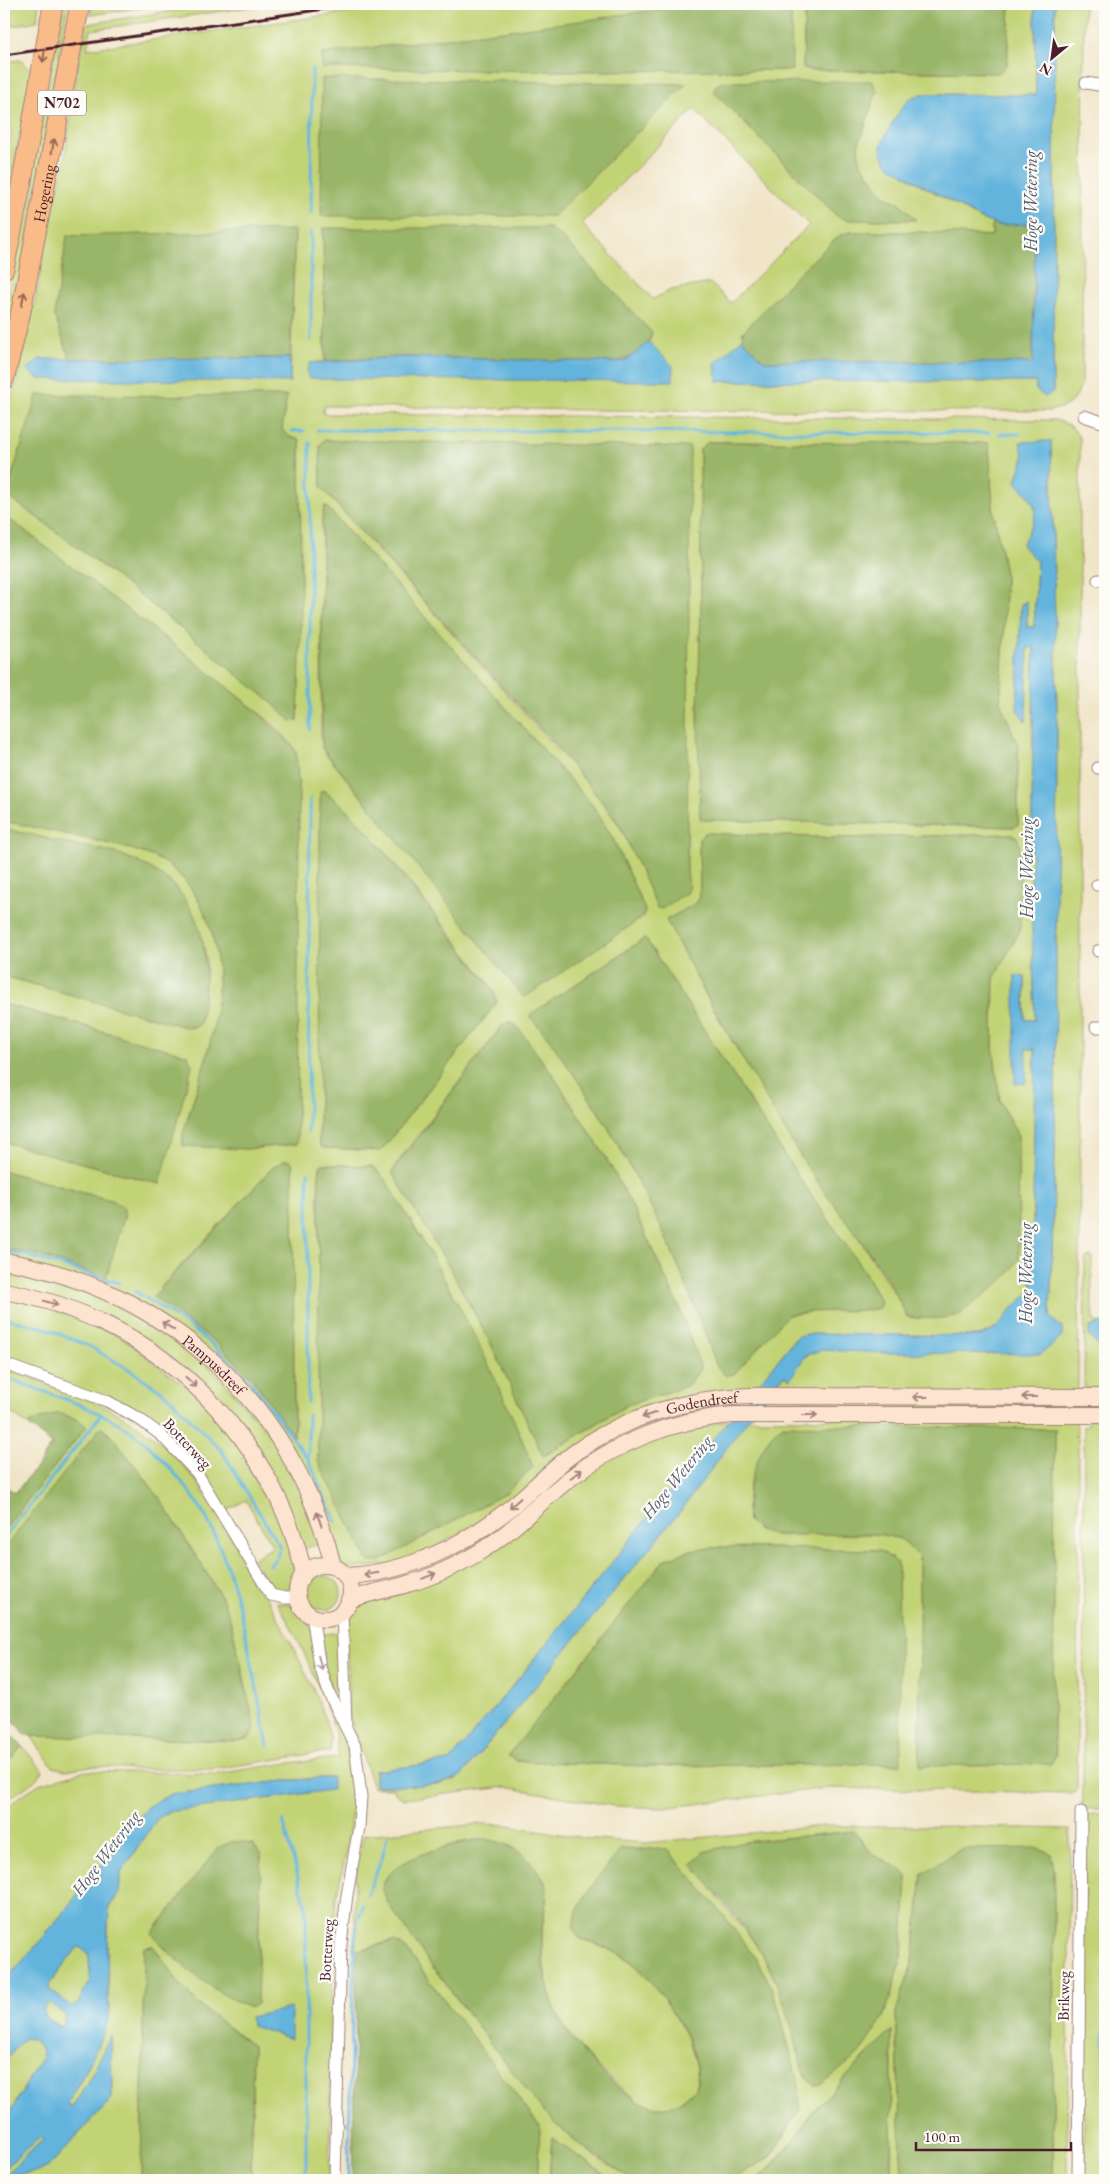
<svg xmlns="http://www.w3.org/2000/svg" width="1109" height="2184" font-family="'EB Garamond',serif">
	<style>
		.green { fill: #c2d376; stroke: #867950; fill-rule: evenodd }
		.forest { fill: #99b567; stroke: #726a49 }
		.water { fill: #62b4dd; stroke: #566a84; fill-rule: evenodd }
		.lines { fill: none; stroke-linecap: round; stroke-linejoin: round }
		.stream { stroke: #62b4dd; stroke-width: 3 }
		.minor-casing { stroke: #9d8278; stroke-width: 13 }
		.secondary-casing { stroke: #9d8278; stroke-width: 18 }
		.trunk-casing { stroke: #9d8278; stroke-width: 21 }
		.minor { stroke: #fff; stroke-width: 11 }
		.secondary { stroke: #fde4d0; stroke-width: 16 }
		.trunk { stroke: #f9bc89; stroke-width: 19 }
		.rail { stroke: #4a1f2b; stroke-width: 3 }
		.oneway { stroke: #965 }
		.oneway2 { stroke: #a4827e }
		.oneway3 { stroke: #ae9aa0 }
		.labels { text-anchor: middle; stroke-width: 4.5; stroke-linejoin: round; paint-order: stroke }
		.shield { fill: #fdfcf7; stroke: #806168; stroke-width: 1 }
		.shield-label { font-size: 15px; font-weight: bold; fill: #4a1f2b }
		.street-label { font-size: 16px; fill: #4a1f2b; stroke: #fdfcf7 }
		.water-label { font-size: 18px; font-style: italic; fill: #545b72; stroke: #fdfcf7 }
	</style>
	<rect width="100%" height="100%" fill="#fdfcf7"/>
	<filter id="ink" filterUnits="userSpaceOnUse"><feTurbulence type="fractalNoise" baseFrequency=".02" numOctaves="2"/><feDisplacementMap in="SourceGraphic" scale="10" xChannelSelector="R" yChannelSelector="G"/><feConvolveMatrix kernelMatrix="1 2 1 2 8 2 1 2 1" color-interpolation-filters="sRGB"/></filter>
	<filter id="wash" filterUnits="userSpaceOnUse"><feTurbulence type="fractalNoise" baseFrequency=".0096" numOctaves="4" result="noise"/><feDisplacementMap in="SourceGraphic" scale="20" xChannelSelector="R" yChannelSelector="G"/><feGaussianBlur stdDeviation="1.12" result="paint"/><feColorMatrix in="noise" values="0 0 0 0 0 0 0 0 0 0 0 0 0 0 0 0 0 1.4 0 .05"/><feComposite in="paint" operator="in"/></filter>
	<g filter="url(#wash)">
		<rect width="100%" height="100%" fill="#f0e4c6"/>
		<!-- green -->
		<g class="green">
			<path d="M4 4H39L37 21 4 28Z"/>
			<path d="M64 4H68L18 289 4 354V313Z"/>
			<path d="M93 4H167L90 15Z"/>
			<path d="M218 4H271L91 30 87 49 408 4H693L322 67 559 71 791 70V4H805L803 68 809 70 998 73 1007 65 1010 4H1035L1036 95 922 94 904 105 885 138 881 148 907 177 981 219 992 223V236L923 232H850L743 332 742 339 715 364 717 381 1036 382V390L1053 392 1055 4H1084L1082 383C1075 403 1069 406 1050 411L588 410 324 406 323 414 1055 420C1067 423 1076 428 1080 440V1151L1078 1394 769 1393 785 1375 790 1378C800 1363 803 1353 822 1350L913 1352 1062 1328 1050 1317 1055 1156 1057 713 1051 441 1024 457 1016 482C1043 510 1038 511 1023 545L1037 562 1034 627H1027L1026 601 1028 648 1034 647 1031 894 1035 1020H1025V977L1015 976 1016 1023 1026 1048 1035 1049 1032 1291C1025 1297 1017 1303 1012 1310 1002 1322 995 1333 978 1336L807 1334 794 1340 764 1377 759 1382 755 1390 647 1412 503 1510 405 1563 346 1569 339 1560 297 1461 158 1314 4 1258V1250L35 1254 106 1278 114 1201 4 1171V1142L160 1184 120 1036 4 1004V976L192 1028C197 1010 204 990 206 971 209 947 192 911 179 891 173 882 161 875 152 869L4 830V821C35 827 66 834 97 841 119 846 141 850 162 861 180 871 194 891 203 909 238 987 205 1058 183 1134V1145L247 1149 297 1144 296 752C282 727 243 701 221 683 152 627 81 574 9 522L4 537V426L19 370 37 291 49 224 64 163 78 64 87 24ZM714 92 862 129 857 146 860 162 885 197 900 203 837 216ZM694 109 809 225 731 303 710 283 671 290 653 299 582 224ZM323 229 652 333 649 342 673 366 310 363 325 361ZM295 231 290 382 39 359H70ZM38 395 282 430 290 437 300 440 301 576 298 720 291 721C270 698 244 681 221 661 152 603 80 548 6 495ZM709 442 988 444 993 509 1005 573 1004 636 1000 702 1018 745V825L1014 827 704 820 698 713 701 605 700 449ZM320 445 687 872 689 888 635 858 621 828 589 785 327 494 321 486ZM325 505 594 807 613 839 645 910 644 914 432 882 325 753 321 740 322 517ZM323 790C359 818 386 853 414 888 440 921 467 954 492 988L497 1002 381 1151 326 1148 319 1142 321 792ZM705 833 840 838 1010 834 1008 952 994 978 993 1046 1000 1102 1018 1136 907 1317 901 1304 862 1243 806 1164 714 1011 667 920 696 903 700 897 699 839ZM644 939 647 941 794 1170 865 1273 881 1302 788 1315 717 1367C682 1265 636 1164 574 1075 560 1055 547 1033 530 1017L531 1014ZM509 1021 552 1074 605 1156 631 1204 679 1307 701 1369 687 1386 627 1405 544 1456 491 1344 450 1268 393 1174 396 1164 502 1026ZM323 1164 371 1166 376 1169C427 1238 464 1317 501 1394L318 1461 319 1176 321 1165ZM293 1165 294 1436 253 1379 214 1341 188 1322 160 1288 273 1167Z"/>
			<path d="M20 60 33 71 4 216V174L12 130 4 128V62Z"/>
			<path d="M1092 1256V1308L1094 1321 1099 1323 1089 1328 1098 1345H1105V1394H1087V1387H1084L1085 1261 1087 1257Z"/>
			<path d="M4 1265 90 1288 189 1345 276 1441 324 1543 302 1549 286 1505 169 1360 4 1287Z"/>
			<path d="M4 1294 24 1299 118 1335 204 1400 245 1456 243 1458 266 1497 268 1496 279 1509 297 1573C293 1584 288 1592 275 1592L252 1559 273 1547 246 1500 224 1512 149 1423 4 1359Z"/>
			<path d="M4 1368C56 1387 111 1403 155 1438 169 1449 182 1464 194 1479 220 1511 342 1719 330 1751L214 1769H134L91 1766 66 1770 53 1767 31 1736 239 1741 247 1690 230 1619 222 1598 161 1500 116 1441 105 1430 7 1545H4V1530L87 1426 34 1421 28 1425 4 1408Z"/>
			<path d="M764 1400 1076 1401V1411H755Z"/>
			<path d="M1076 1418 1077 1435 1074 1436 1078 1437 1077 1789 1074 1793 828 1788 662 1808 615 1806 505 1787 405 1799 397 1795 393 1788H373L349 1714 346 1622 352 1608 359 1602 413 1586 629 1445 732 1419C635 1531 545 1648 450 1761L375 1771V1786L439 1784 457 1779 468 1768 683 1508 748 1419ZM1055 1429 1053 1731 1056 1755 920 1766 919 1557 901 1539 878 1534 774 1535 748 1521C744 1487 755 1466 770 1437ZM723 1547 880 1550 900 1764 647 1766 517 1761 509 1756 664 1560 691 1550Z"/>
			<path d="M1088 1418H1105V1809H1087L1083 1805 1084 1426H1088Z"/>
			<circle cx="324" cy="1593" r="17"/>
			<path d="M277 1602 292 1605 309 1623 353 1761 356 1782 346 1854 336 1898 333 1944 329 2180H251L253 2046 203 2008 181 1986 153 1946 144 1948 141 2180H4V2168L41 2136 43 2140 6 2175 38 2172 48 2167 112 2098 111 2037 94 2071 73 2106 71 2108 67 2104 88 2067 109 2020 107 1949 109 1907 116 1898 121 1873 157 1819 167 1812 332 1777 284 1781 171 1794 148 1807 42 1939 4 1982V1810L19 1797 39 1784 86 1771 215 1774 288 1763 339 1758C336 1750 337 1741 335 1732 321 1688 301 1642 277 1602ZM261 1855 258 1926 238 2003 197 1976 163 1947Z"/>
			<path d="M339 1632 340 1687 339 1690 333 1691 330 1687 318 1635Z"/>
			<path d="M22 1746 43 1771C33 1786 16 1791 4 1803V1767Z"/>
			<path d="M1094 1814H1105V2180H1084V1817Z"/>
			<path d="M481 1824 508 1825 583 1838 645 1843 823 1826H924L1070 1829 1067 2180H1053L1054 1869 922 1874 913 1961 896 2012 902 2180H891L892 2058 871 2051 812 2112 800 2132 764 2174 755 2180H731L772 2156 781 2138 789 2129 799 2086 778 2006 768 1980 755 1958 718 1908 668 1850C652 1847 637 1850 621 1849L579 1938C598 1944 615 1951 631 1962 655 1979 711 2059 694 2089 691 2095 683 2100 677 2104 660 2114 640 2103 626 2092 594 2064 562 2036 550 1995 544 1975 542 1951 542 1931 543 1917 547 1903 547 1890 547 1882 541 1876 536 1870 514 1839 492 1837 457 1843L426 1958 501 2057 556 2125 599 2159 632 2180H613L552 2138 549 2180H537L540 2127 406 1949 391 1941 356 1951C355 1914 351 1871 364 1835ZM854 1831C863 1844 873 1857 888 1863 898 1867 900 1868 907 1877L902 1956 892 1993 883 2018 805 2076C795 2039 786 1999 768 1965 755 1940 735 1918 717 1897L744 1842Z"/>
			<path d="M80 1947 89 1955 90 1980 77 2004 72 2007 49 1989V1985L77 1948Z"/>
			<path d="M50 2003 66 2016 63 2025 59 2026 44 2016 43 2010 47 2004Z"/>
			<path d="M24 2038C34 2038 41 2045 43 2055L4 2123V2063Z"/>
		</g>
		<!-- forest -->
		<g class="forest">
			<path d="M693 4H791L792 70 559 71 322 68V54L587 20Z"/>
			<path d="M805 4H1010L1007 65 998 73 809 70 803 68Z"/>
			<path d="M322 78 686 84 554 216H321Z"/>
			<path d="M872 81 877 91 858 146 860 162 885 197 900 203 916 220H847L837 216 714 92 715 86 722 82Z"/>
			<path d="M992 223 997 225 1035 224 1033 363 764 361 742 339 743 332 800 272 840 235 850 232H923L992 236Z"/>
			<path d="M323 228H550L564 239 652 333C648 349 630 360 614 362L402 357 325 361Z"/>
			<path d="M295 230 290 358 70 359 54 315 67 236Z"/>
			<path d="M37 395 287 396 282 430 290 437 300 440 301 627 298 720 291 721C270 699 245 682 222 662 152 603 80 548 6 495Z"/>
			<path d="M324 440 690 447 687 872 689 888 686 893 662 909 657 908 621 828 611 812 557 747 321 487 320 445Z"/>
			<path d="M708 442 989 443 993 509 1005 573 1004 636 1000 702 1018 745V825L1014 827 704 820 700 819 698 713 701 605 700 449Z"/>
			<path d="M325 505 594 807 613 839 645 910 643 917 524 998 322 748V517Z"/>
			<path d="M9 521H12L177 647 261 715 292 745 296 752 299 792 297 1144 247 1149 183 1146V1134C205 1058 238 987 203 909 194 891 180 871 162 861 141 850 119 846 97 841 66 834 35 827 4 821V537Z"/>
			<path d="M323 790 341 804 369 833 492 988 497 1002 381 1151 326 1148H322L319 1142 320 792Z"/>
			<path d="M4 830C27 832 51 840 74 845 91 848 111 850 127 857 204 887 214 950 200 1023L197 1027H185L4 976Z"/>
			<path d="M705 833 840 838 1010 834 1018 838 1020 852V931L994 978 993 998V1046L1000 1102 1018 1136 1019 1259 1007 1276 961 1314C943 1320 925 1319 907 1317 882 1261 839 1215 806 1165 791 1141 777 1117 763 1093 729 1036 697 979 666 920L696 903 700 897 699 839Z"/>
			<path d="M644 939 647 941 794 1170 865 1273 881 1302 879 1308 871 1310 809 1312 788 1315 734 1374 726 1376 717 1367C682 1265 636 1164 574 1075 560 1056 547 1033 530 1017L531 1014Z"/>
			<path d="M4 1004 188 1055 192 1066 160 1184 4 1142Z"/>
			<path d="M509 1021 517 1026 552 1074 605 1156 631 1204 679 1307 701 1369 687 1386 627 1405 543 1456 491 1344 450 1268 393 1174V1170L502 1026Z"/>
			<path d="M286 1160 291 1161 293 1165 294 1437 253 1379 214 1341 153 1297 273 1167Z"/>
			<path d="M323 1164 371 1166C386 1175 396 1198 405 1212 454 1292 499 1379 533 1467L506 1493 380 1561H368L318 1461 319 1176 320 1167Z"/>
			<path d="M4 1171 114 1201 123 1207 125 1214 106 1278 35 1254 4 1250Z"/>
			<path d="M58 1413 74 1418 87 1426 4 1530V1485L15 1493 40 1463 52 1444 28 1425 34 1421Z"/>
			<path d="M783 1425 1055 1429 1053 1731 1056 1755 1051 1764 920 1766 919 1557 901 1539 878 1534 774 1535 759 1530 748 1521C745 1491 757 1442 783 1425Z"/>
			<path d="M101 1427 116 1441 161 1500 222 1598 230 1619 253 1719 255 1729 249 1738 239 1741 31 1736 26 1735 4 1710V1545H7Z"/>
			<path d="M723 1547 880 1550 898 1563 901 1764 647 1766 517 1761 508 1756 664 1560 691 1550Z"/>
			<path d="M4 1728 22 1746 4 1767Z"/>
			<path d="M854 1831C863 1844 873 1857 888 1863 898 1867 901 1868 907 1877L902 1956 892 1993 883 2018 859 2054 821 2085 814 2086 805 2076C795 2040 786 2000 769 1966 750 1929 718 1897 692 1864L703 1852 744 1842Z"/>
			<path d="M485 1839C509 1843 523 1852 538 1871 541 1877 545 1881 546 1888 548 1898 543 1917 542 1929 540 1969 550 2011 575 2042 596 2068 646 2126 681 2101 685 2098 692 2093 695 2088 710 2057 657 1984 634 1964 619 1951 598 1944 579 1938 578 1936 574 1931 574 1928 570 1908 609 1865 621 1849L639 1850 659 1848 668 1850 718 1908 755 1958 768 1980 778 2006 799 2086 800 2109 771 2156 731 2180H632L577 2142 556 2125 539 2106 426 1958 387 1902C385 1897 383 1892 383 1886 386 1858 462 1841 485 1839Z"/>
			<path d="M233 1841 253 1844 261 1855 257 2004 250 2008C214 1992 176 1964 152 1933L218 1848Z"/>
			<path d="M1038 1848 1051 1853 1054 1869 1053 2180H902L896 2012 913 1961 922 1874 961 1849Z"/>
			<path d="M395 1941 406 1949 540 2127 537 2180H352L356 2017V1951Z"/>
			<path d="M153 1946 181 1986 203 2008 253 2046 251 2180H141L144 1947Z"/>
			<path d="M892 2030 891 2180H755L771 2167 800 2132 812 2112Z"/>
			<path d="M552 2138 613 2180H549Z"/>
		</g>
		<!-- water -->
		<g class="water">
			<path d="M1035 4H1055L1053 392 1045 397 1036 390V382L717 381 715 363 742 339 764 361 1033 363 1035 224 997 225 981 219 890 166C886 161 881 155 881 148 882 139 903 103 911 98 914 96 919 95 922 94L1036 95Z"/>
			<path d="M649 342 673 366V381L322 379 308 378 307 370 310 363 402 357 614 362 625 361Z"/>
			<path d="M290 358V382L39 379 27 370 39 359Z"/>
			<path d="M1051 441 1057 713 1055 1156 1050 1317 1062 1328V1337L1041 1354 886 1353 822 1350 806 1355 790 1379 784 1375 748 1419 683 1508 462 1775C442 1789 399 1785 375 1786V1771L450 1761 525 1671 666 1495 755 1390 756 1385 764 1377 798 1336 807 1334 978 1336C995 1333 1002 1322 1011 1310 1017 1303 1025 1297 1032 1291L1035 1049H1026V1083L1015 1084V975L1025 977V1020H1035L1031 894 1034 647 1028 648 1026 722 1017 710 1021 604 1027 601V627H1034L1037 562 1022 545C1038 511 1043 510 1016 482L1024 457 1020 442Z"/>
			<path d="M1099 1323H1105V1345H1098L1089 1337V1328Z"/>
			<path d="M332 1777V1790L167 1812 157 1819 121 1873 119 1893 109 1907 107 1949 109 2020 88 2067 67 2104 70 2108 73 2106 94 2071 111 2035 112 2098 48 2167 38 2172 5 2175 43 2140 41 2137 4 2168V2123L43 2055C41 2045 34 2038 24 2038L4 2062V1982L42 1939 148 1806 171 1794 284 1781ZM80 1947 89 1955 90 1980 77 2004 72 2007 49 1989V1985L77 1948ZM50 2003 66 2016 63 2025 59 2026 44 2016 43 2010 47 2004Z"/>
			<path d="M291 2008V2039L251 2026 250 2017Z"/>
		</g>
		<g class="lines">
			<!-- stream -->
			<g class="stream">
				<path d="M311 213 312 69"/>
				<path d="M311 340V231"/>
				<path d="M317 430 989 433"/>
				<path d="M292 431H304"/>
				<path d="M999 434H1019"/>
				<path d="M310 729V442"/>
				<path d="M308 1132 310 799"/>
				<path d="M4 1252 29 1256 119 1283"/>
				<path d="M135 1291 189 1326 212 1344 250 1381 308 1459 336 1522"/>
				<path d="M4 1318 45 1328 89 1346 132 1371 167 1395 222 1451 280 1547 277 1557 270 1565"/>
				<path d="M4 1377C43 1392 87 1404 123 1426 140 1436 153 1450 166 1464 185 1484 204 1509 215 1536 244 1601 253 1676 268 1746"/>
				<path d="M308 1402V1172"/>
				<path d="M308 1415V1457"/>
				<path d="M4 1538 101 1415"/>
				<path d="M1105 1724V1802"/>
				<path d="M283 1821 306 1906V2180"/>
				<path d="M367 1895 382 1858 387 1837"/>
				<path d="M1105 2081V1968"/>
				<path d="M1105 2159V2108"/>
				<path d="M348 2180 354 1944 358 1920 363 1905"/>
				<path d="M1105 2180V2172"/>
			</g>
		</g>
	</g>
	<g filter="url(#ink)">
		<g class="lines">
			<!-- minor casing -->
			<g class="minor-casing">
				<g id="minor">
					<path d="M1086 83 1105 86"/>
					<path d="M1084 416 1105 423"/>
					<path d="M1098 580H1105"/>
					<path d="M1098 768 1105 767"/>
					<path d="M1097 885H1105"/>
					<path d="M1098 951 1105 950"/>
					<path d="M1096 1027H1105"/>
					<path d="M4 1364 107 1401 138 1418 161 1435 197 1473 271 1595 285 1598H298"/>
					<path d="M342 1611 346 1724"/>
					<path d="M312 1615 320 1667 329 1693 355 1746 361 1796 359 1827 347 1895 341 1944 335 2180"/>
					<path d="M1078 2180 1081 1812"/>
				</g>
			</g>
			<!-- secondary casing -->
			<g class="secondary-casing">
				<g id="secondary">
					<path id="s1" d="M4 1261C166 1288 295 1405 333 1566"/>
					<path d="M4 1291C150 1316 272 1429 304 1574"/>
					<circle cx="324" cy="1592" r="27"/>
					<path id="s2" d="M346 1576C408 1573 466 1545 514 1505 535 1487 554 1467 577 1451 627 1416 688 1398 748 1396L1105 1397"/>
					<path d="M349 1600C367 1593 386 1590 404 1585 427 1579 450 1569 471 1557 510 1535 535 1506 569 1479 615 1443 674 1419 733 1415H1105"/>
				</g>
			</g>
			<!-- trunk casing -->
			<g class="trunk-casing">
				<g id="trunk">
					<path d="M4 269 22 181 53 4"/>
					<path id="s3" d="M4 380 21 311 80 4"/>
				</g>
			</g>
			<!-- minor -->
			<use href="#minor" class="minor"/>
			<!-- secondary -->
			<use href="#secondary" class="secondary"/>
			<!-- trunk -->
			<use href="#trunk" class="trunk"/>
			<!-- rail -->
			<path class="rail" d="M4 55 359 4"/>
		</g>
		<!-- one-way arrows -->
		<defs><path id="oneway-shaft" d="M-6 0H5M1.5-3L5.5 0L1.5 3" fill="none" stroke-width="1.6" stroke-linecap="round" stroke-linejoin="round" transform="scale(1.25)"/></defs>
		<g class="oneway">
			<use href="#oneway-shaft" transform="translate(44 55) rotate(100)"/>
			<use href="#oneway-shaft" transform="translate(53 146) rotate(-79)"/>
			<use href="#oneway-shaft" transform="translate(23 299) rotate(-79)"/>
		</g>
		<g class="oneway2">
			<use href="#oneway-shaft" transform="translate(51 1303) rotate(17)"/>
			<use href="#oneway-shaft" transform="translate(168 1326) rotate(-146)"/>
			<use href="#oneway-shaft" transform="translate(191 1382) rotate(43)"/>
			<use href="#oneway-shaft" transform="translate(920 1397) rotate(-180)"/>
			<use href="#oneway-shaft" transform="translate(1029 1397) rotate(-180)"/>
			<use href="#oneway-shaft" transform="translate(649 1415) rotate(161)"/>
			<use href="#oneway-shaft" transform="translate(810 1415)"/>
			<use href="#oneway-shaft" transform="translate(576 1474) rotate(-36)"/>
			<use href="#oneway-shaft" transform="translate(515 1503) rotate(138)"/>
			<use href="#oneway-shaft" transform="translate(319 1519) rotate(-109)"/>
			<use href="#oneway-shaft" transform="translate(371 1574) rotate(171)"/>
			<use href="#oneway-shaft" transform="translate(429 1576) rotate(-22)"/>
		</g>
		<use class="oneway3" href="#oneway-shaft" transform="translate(320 1663) rotate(76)"/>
	</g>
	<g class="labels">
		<!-- shield labels -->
		<rect class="shield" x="38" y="90.5" width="48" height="25" rx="4"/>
		<g class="shield-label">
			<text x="62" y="108">N702</text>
		</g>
		<!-- street labels -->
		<g class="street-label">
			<text dy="6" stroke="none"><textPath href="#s3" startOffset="191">Hogering</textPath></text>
			<text dy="6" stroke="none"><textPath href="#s1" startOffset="238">Pampusdreef</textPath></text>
			<text dy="6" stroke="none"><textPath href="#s2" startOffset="404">Godendreef</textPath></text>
			<text transform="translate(188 1443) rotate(47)" y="6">Botterweg</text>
			<text transform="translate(326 1950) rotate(-87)" y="6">Botterweg</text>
			<text transform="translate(1063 1996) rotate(-89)" y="6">Brikweg</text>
		</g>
		<!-- water labels -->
		<g class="water-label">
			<text transform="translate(1031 201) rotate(-90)" y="6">Hoge Wetering</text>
			<text transform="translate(1027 868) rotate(-90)" y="6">Hoge Wetering</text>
			<text transform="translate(1026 1273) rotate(-90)" y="6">Hoge Wetering</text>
			<text transform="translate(677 1477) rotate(-51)" y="6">Hoge Wetering</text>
			<text transform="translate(106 1853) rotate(-53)" y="6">Hoge Wetering</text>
		</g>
	</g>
	<!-- margin -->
	<rect width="1109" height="2184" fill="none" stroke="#fdfcf7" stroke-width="20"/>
	<!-- north arrow -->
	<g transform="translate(1052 58) rotate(209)" stroke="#fdfcf7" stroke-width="4" paint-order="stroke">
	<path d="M0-4L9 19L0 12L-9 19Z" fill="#4a1f2b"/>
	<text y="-8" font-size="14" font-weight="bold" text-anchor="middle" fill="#4a1f2b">N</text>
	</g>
	<!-- scale -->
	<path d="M916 2142v8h155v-8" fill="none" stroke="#4a1f2b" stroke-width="2.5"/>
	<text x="924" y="2142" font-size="15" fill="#4a1f2b" stroke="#fdfcf7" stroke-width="4" paint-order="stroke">100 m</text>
</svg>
